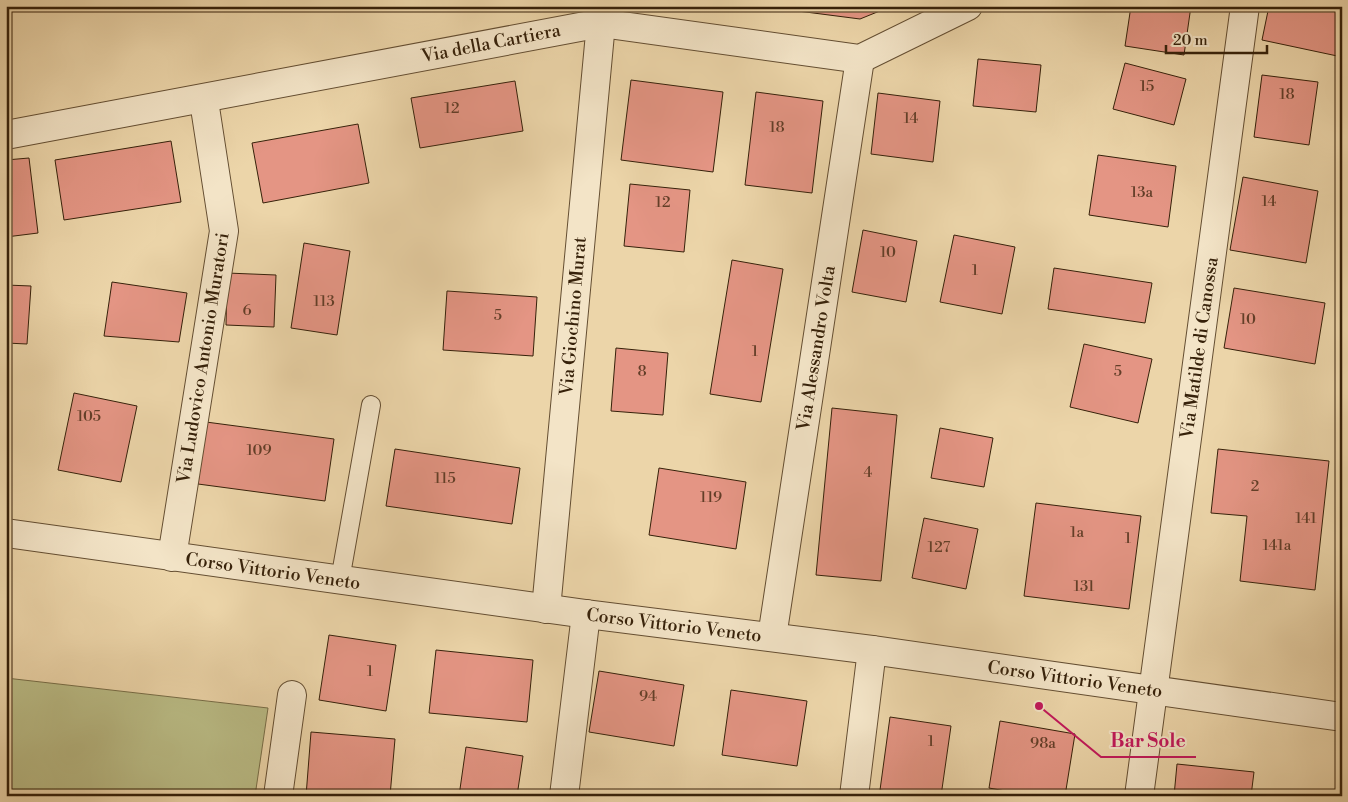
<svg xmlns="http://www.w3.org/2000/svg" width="1348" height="802" font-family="'Libre Bodoni',serif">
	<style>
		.green { fill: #babc86; stroke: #786e48 }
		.building { fill: #e49584; stroke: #36210a }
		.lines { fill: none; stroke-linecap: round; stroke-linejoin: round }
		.lane-casing { stroke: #644e32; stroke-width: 20 }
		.street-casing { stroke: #644e32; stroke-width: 30 }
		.lane { stroke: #f3e4c7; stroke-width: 18 }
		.street { stroke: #f3e4c7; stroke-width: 28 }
		.labels { text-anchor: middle; stroke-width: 4; stroke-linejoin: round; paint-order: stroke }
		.number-label { font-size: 15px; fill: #623e28 }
		.street-label { font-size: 18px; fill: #36210a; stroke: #f3e4c7 }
		.leader { fill: none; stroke: #c2185b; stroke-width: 2 }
		.callout-dot { fill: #c2185b; stroke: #f3e4c7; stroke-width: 2 }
		.callout-label { font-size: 19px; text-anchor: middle; font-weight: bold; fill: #c2185b; stroke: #f3e4c7; stroke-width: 4; stroke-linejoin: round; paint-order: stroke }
	</style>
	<rect width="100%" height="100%" fill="#ecd5a9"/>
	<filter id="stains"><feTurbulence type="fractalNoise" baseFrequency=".004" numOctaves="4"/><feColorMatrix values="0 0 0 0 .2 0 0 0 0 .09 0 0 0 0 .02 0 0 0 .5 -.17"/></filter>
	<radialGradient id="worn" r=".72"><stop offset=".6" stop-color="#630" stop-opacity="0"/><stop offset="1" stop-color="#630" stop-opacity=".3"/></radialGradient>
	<!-- green -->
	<path class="green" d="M6 678 268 708 255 796H6Z"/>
	<!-- building -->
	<g class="building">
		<path d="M759 6H892L860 19Z"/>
		<path d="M1131 6H1191L1184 55 1125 46Z"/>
		<path d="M1269 6H1342V57L1262 40Z"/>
		<path d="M978 59 1041 65 1036 112 973 106Z"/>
		<path d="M1125 63 1186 79 1174 125 1113 109Z"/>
		<path d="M1262 75 1318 82 1309 145 1254 137Z"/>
		<path d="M631 80 723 92 713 172 621 160Z"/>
		<path d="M515 81 523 131 420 148 411 98Z"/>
		<path d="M756 92 823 101 812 193 745 185Z"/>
		<path d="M878 93 940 101 933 162 871 154Z"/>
		<path d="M358 124 369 183 263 203 252 143Z"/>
		<path d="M171 141 181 202 64 220 55 160Z"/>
		<path d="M1098 155 1176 166 1168 227 1089 215Z"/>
		<path d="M29 158 38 233 6 237V160Z"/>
		<path d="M1243 177 1318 191 1306 263 1230 250Z"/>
		<path d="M630 184 690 190 684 252 624 246Z"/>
		<path d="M863 230 917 241 906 302 852 292Z"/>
		<path d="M954 235 1015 247 1002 314 940 302Z"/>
		<path d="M304 243 350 251 337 335 291 328Z"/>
		<path d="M732 260 783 269 761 402 710 394Z"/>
		<path d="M1054 268 1152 283 1145 323 1048 309Z"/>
		<path d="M227 273 276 275 274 327 226 325Z"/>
		<path d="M112 282 187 293 179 342 104 336Z"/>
		<path d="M6 285 31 286 27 344 6 343Z"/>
		<path d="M1234 288 1325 303 1315 364 1224 348Z"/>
		<path d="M447 291 537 297 533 356 443 350Z"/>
		<path d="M1084 344 1152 359 1138 423 1070 407Z"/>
		<path d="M616 348 668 353 663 415 611 411Z"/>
		<path d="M74 393 137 406 121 482 58 470Z"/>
		<path d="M832 408 897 415 881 581 816 575Z"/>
		<path d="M206 422 334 439 325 501 198 484Z"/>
		<path d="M940 428 993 438 984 487 931 478Z"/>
		<path d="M395 449 520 468 512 524 386 506Z"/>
		<path d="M1218 449 1329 461 1315 590 1240 581 1247 516 1211 513Z"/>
		<path d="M659 468 746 482 736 549 649 535Z"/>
		<path d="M1036 503 1141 516 1129 609 1024 596Z"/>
		<path d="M924 518 978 529 966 589 912 578Z"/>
		<path d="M329 635 396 645 386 711 319 700Z"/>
		<path d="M436 650 533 660 527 722 429 713Z"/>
		<path d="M599 671 684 685 674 746 589 732Z"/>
		<path d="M731 690 807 701 797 766 722 755Z"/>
		<path d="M890 717 951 726 941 796H918L880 790Z"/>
		<path d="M1000 721 1075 734 1065 796H1033L989 788Z"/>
		<path d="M311 732 395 739 390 796H306Z"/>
		<path d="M466 747 523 756 517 796H459Z"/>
		<path d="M1177 764 1254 772 1251 796H1174Z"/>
	</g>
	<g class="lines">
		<!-- lane casing -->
		<g class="lane-casing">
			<path id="lane" d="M340 580 371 405"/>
		</g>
		<!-- street casing -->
		<g class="street-casing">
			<g id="street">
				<path d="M6 135 601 23 860 59 968 6"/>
				<path d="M6 533 586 614 872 650 1342 717"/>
				<path d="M172 557 224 231 204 101"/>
				<path d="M546 609 601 23"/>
				<path d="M772 637 860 59"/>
				<path d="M278 796 292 695"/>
				<path d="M564 796 586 614"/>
				<path d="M854 796 872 650"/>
				<path d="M1139 796 1245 6"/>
			</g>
		</g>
		<!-- lane -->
		<use href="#lane" class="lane"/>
		<!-- street -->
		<use href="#street" class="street"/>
	</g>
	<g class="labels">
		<!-- number labels -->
		<g class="number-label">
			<text x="1147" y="91">15</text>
			<text x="1287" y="99">18</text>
			<text x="452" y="113">12</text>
			<text x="911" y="123">14</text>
			<text x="777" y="132">18</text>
			<text x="1142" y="197">13a</text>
			<text x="1269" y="206">14</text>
			<text x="663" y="207">12</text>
			<text x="888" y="257">10</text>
			<text x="975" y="275">1</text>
			<text x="324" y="306">113</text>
			<text x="247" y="315">6</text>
			<text x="498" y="320">5</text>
			<text x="1248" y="324">10</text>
			<text x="755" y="356">1</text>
			<text x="642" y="376">8</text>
			<text x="1118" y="376">5</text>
			<text x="89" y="421">105</text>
			<text x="259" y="455">109</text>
			<text x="868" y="477">4</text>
			<text x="445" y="483">115</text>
			<text x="1255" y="491">2</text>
			<text x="711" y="502">119</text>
			<text x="1306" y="523">141</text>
			<text x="1077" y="537">1a</text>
			<text x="1128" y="543">1</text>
			<text x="1277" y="550">141a</text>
			<text x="939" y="552">127</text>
			<text x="1084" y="591">131</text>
			<text x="370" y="676">1</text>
			<text x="648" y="701">94</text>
			<text x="931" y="746">1</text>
			<text x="1043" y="748">98a</text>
		</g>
		<!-- street labels -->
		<g class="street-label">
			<text transform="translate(491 43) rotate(-11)" y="6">Via della Cartiera</text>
			<text transform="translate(573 316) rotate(-85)" y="6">Via Giochino Murat</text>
			<text transform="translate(816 348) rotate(-81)" y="6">Via Alessandro Volta</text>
			<text transform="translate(1199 348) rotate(-82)" y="6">Via Matilde di Canossa</text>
			<text transform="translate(203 358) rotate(-81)" y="6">Via Ludovico Antonio Muratori</text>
			<text transform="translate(273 571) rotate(8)" y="6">Corso Vittorio Veneto</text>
			<text transform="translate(674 625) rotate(7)" y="6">Corso Vittorio Veneto</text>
			<text transform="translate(1075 679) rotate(8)" y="6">Corso Vittorio Veneto</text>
		</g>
	</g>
	<!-- callouts -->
	<path class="leader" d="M1039 706L1101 757H1196"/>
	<circle class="callout-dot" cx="1039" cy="706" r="5"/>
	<g class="callout-label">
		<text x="1148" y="747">Bar Sole</text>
	</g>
	<!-- margin -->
	<rect width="1348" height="802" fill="none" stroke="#ecd5a9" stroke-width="25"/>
	<rect x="8" y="8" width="1333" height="787" fill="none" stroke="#36210a" stroke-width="2.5"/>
	<rect x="12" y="12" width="1323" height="777" fill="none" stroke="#36210a"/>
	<!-- scale -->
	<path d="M1166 45v8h101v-8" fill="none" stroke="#36210a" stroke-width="2.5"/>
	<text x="1173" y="45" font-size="15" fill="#36210a" stroke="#f3e4c7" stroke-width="4" paint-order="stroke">20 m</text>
	<rect width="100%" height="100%" filter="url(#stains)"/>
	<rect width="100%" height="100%" fill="url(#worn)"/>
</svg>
